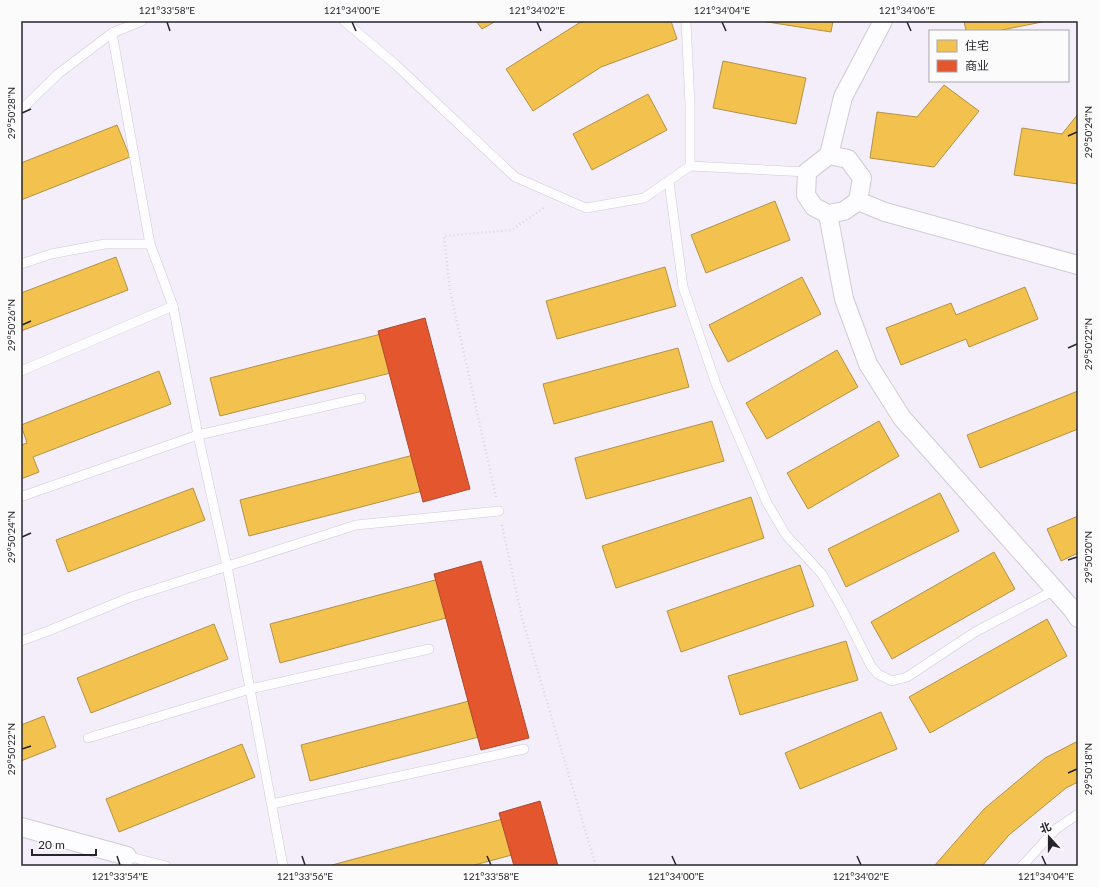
<svg xmlns="http://www.w3.org/2000/svg" width="1099" height="887" font-family="Lato,'Noto Sans SC',sans-serif">
	<style>
		.homes { fill: #f2c14e; stroke: #b59244 }
		.shops { fill: #e4572e; stroke: #ac482e }
		.lines { fill: none; stroke-linecap: round; stroke-linejoin: round }
		.lane-casing { stroke: #d0cbd6; stroke-width: 10 }
		.street-casing { stroke: #d0cbd6; stroke-width: 20 }
		.path { stroke: #d9d7db; stroke-width: 2.5; stroke-dasharray: 1 3; stroke-linecap: butt }
		.lane { stroke: #fdfcfe; stroke-width: 9 }
		.street { stroke: #fdfcfe; stroke-width: 18 }
		.ticks { fill: none; stroke: #28242d; stroke-width: 1.5 }
		.neatline { fill: none; stroke: #28242d; stroke-width: 1.5 }
		.ticks-label { font-size: 10px; text-anchor: middle; fill: #28242d }
	</style>
	<rect width="100%" height="100%" fill="#f4eefa"/>
	<!-- homes -->
	<g class="homes">
		<path d="M476 21H496L482 29Z"/>
		<path d="M585 21H671L677 39 601 67 533 111 506 69 579 23Z"/>
		<path d="M761 21H833L831 32Z"/>
		<path d="M964 21H1047L997 31H966Z"/>
		<path d="M723 61 806 78 796 124 713 108Z"/>
		<path d="M944 85 979 111 934 167 870 158 877 112 917 117Z"/>
		<path d="M648 94 667 130 592 170 573 134Z"/>
		<path d="M1078 114V184L1014 175 1022 128 1062 134Z"/>
		<path d="M117 125 130 157 21 200V163Z"/>
		<path d="M775 201 790 240 706 273 691 235Z"/>
		<path d="M116 257 128 290 21 331V293Z"/>
		<path d="M665 267 676 306 557 339 546 301Z"/>
		<path d="M802 277 821 314 728 362 709 325Z"/>
		<path d="M1025 287 1038 319 969 347 966 339 901 365 886 328 951 303 956 315Z"/>
		<path d="M416 325 426 364 220 416 210 378Z"/>
		<path d="M678 348 689 387 554 424 543 384Z"/>
		<path d="M837 350 858 387 767 439 746 403Z"/>
		<path d="M159 371 171 404 33 457 39 472 21 479V445L27 443 21 425Z"/>
		<path d="M1078 391V429L980 468 967 435Z"/>
		<path d="M712 421 724 461 586 499 575 458Z"/>
		<path d="M879 421 899 456 808 509 787 473Z"/>
		<path d="M452 445 461 481 249 536 240 500Z"/>
		<path d="M193 488 205 520 68 572 56 540Z"/>
		<path d="M940 493 959 531 846 587 828 549Z"/>
		<path d="M751 497 764 538 616 588 602 546Z"/>
		<path d="M1078 516V553L1061 561 1047 529Z"/>
		<path d="M994 552 1015 589 892 659 871 622Z"/>
		<path d="M800 565 814 606 681 652 667 611Z"/>
		<path d="M480 568 490 606 280 663 270 624Z"/>
		<path d="M1047 619 1067 656 930 733 909 697Z"/>
		<path d="M214 624 228 659 91 713 77 678Z"/>
		<path d="M846 641 858 680 740 715 728 676Z"/>
		<path d="M511 690 521 726 310 781 301 745Z"/>
		<path d="M881 712 897 749 800 789 785 753Z"/>
		<path d="M44 716 56 747 21 761V725Z"/>
		<path d="M1078 741V782L1066 788 1009 835 982 866 935 865 984 809 1045 758Z"/>
		<path d="M242 744 255 777 119 832 106 799Z"/>
		<path d="M540 809 549 845 471 866H332V865Z"/>
	</g>
	<!-- shops -->
	<g class="shops">
		<path d="M425 318 470 489 423 502 378 331Z"/>
		<path d="M481 561 529 738 481 750 434 574Z"/>
		<path d="M540 801 558 866H514L499 813Z"/>
	</g>
	<g class="lines">
		<!-- lane casing -->
		<g class="lane-casing">
			<g id="lane">
				<path d="M344 21 396 65 515 177 586 208 644 198 690 166 807 172"/>
				<path d="M686 21 690 105V166"/>
				<path d="M112 33 150 244 173 306 198 435 227 566 283 866"/>
				<path d="M21 110 58 74 112 33 142 21"/>
				<path d="M669 182 683 287 716 384 767 503 786 535 822 574 841 607 871 666 878 674 892 681 907 677 975 632 1055 590"/>
				<path d="M21 264 51 254 105 244H150"/>
				<path d="M21 371 173 306"/>
				<path d="M23 496 198 435 361 398"/>
				<path d="M21 641 48 631 131 597 356 525 499 511"/>
				<path d="M88 738 250 689 429 649"/>
				<path d="M272 804 524 749"/>
				<path d="M128 866 127 856 166 866"/>
				<path d="M1022 866 1056 829 1078 814"/>
			</g>
		</g>
		<!-- street casing -->
		<g class="street-casing">
			<g id="street">
				<path d="M829 155 848 159 862 178 858 201 844 211 828 214 814 207 806 195 807 172Z"/>
				<path d="M829 155 843 97 883 21"/>
				<path d="M858 201 885 212 1078 265"/>
				<path d="M828 214 844 299 868 364 902 418 1072 609 1078 618"/>
				<path d="M21 827 127 856"/>
			</g>
		</g>
		<!-- path -->
		<g class="path">
			<path d="M496 497 450 291 444 236 512 230 545 207"/>
			<path d="M502 525 522 618 596 866"/>
		</g>
		<!-- lane -->
		<use href="#lane" class="lane"/>
		<!-- street -->
		<use href="#street" class="street"/>
	</g>
	<!-- ticks -->
	<path class="ticks" d="M167 22 170 31M352 22 356 31M537 22 541 31M722 22 726 31M907 22 911 31M22 113 31 109M1068 136 1077 132M22 325 31 321M1068 348 1077 344M22 537 31 533M1068 560 1077 557M22 749 31 746M1068 773 1077 769M117 856 120 865M302 856 305 865M487 856 491 865M672 856 676 865M857 856 861 865M1042 856 1046 865"/>
	<!-- border -->
	<rect width="1099" height="887" fill="none" stroke="#fbfbfb" stroke-width="44"/>
	<!-- legend -->
	<rect x="929" y="30" width="140" height="52" fill="#fbfbfb" stroke="#a7a5a9"/>
	<rect x="937" y="40" width="20" height="12" fill="#f2c14e" stroke="#a7a5a9"/>
	<text x="965" y="50" font-size="12" fill="#28242d">住宅</text>
	<rect x="937" y="60" width="20" height="12" fill="#e4572e" stroke="#a7a5a9"/>
	<text x="965" y="70" font-size="12" fill="#28242d">商业</text>
	<!-- north arrow -->
	<g transform="translate(1049 837) rotate(339)" stroke="#fbfbfb" stroke-width="3" paint-order="stroke">
	<path d="M0-3L7 15L0 10L-7 15Z" fill="#28242d"/>
	<text y="-6" font-size="11" font-weight="bold" text-anchor="middle" fill="#28242d">北</text>
	</g>
	<!-- scale -->
	<path d="M32 849v6h64v-6" fill="none" stroke="#28242d" stroke-width="2"/>
	<text x="38" y="849" font-size="12" fill="#28242d" stroke="#fbfbfb" stroke-width="3" paint-order="stroke">20 m</text>
	<rect x="22" y="22" width="1055" height="843" class="neatline"/>
	<g class="ticks-label">
		<text x="167" y="14">121°33'58"E</text>
		<text x="352" y="14">121°34'00"E</text>
		<text x="537" y="14">121°34'02"E</text>
		<text x="722" y="14">121°34'04"E</text>
		<text x="907" y="14">121°34'06"E</text>
		<text transform="translate(11 113) rotate(-90)" y="4">29°50'28"N</text>
		<text transform="translate(1088 132) rotate(-90)" y="4">29°50'24"N</text>
		<text transform="translate(11 325) rotate(-90)" y="4">29°50'26"N</text>
		<text transform="translate(1088 344) rotate(-90)" y="4">29°50'22"N</text>
		<text transform="translate(11 537) rotate(-90)" y="4">29°50'24"N</text>
		<text transform="translate(1088 557) rotate(-90)" y="4">29°50'20"N</text>
		<text transform="translate(11 749) rotate(-90)" y="4">29°50'22"N</text>
		<text transform="translate(1088 769) rotate(-90)" y="4">29°50'18"N</text>
		<text x="120" y="880">121°33'54"E</text>
		<text x="305" y="880">121°33'56"E</text>
		<text x="491" y="880">121°33'58"E</text>
		<text x="676" y="880">121°34'00"E</text>
		<text x="861" y="880">121°34'02"E</text>
		<text x="1046" y="880">121°34'04"E</text>
	</g>
</svg>
